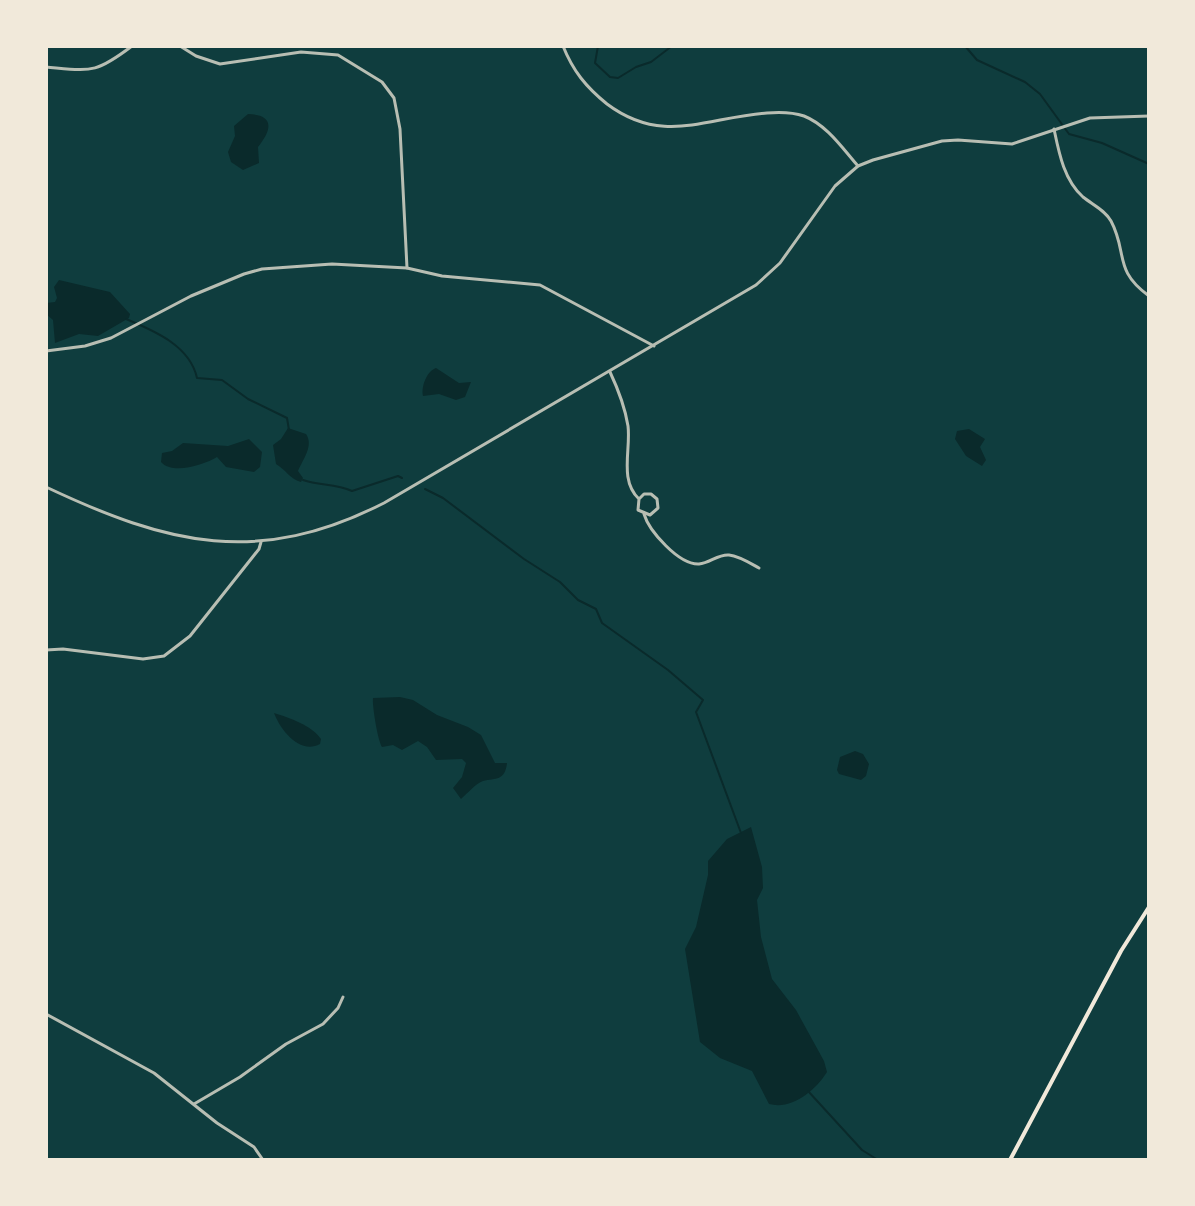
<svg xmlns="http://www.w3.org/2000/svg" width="1195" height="1206" font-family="Montserrat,sans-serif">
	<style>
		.water { fill: #0a2a2b }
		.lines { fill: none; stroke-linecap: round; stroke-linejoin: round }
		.stream { stroke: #0a2a2b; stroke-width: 2 }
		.minor { stroke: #b8beb3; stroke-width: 3 }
		.secondary { stroke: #f1e9da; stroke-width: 4 }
	</style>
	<rect width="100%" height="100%" fill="#0f3d3e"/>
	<!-- water -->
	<g class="water">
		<path d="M248 114C276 115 271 131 258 147L259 163 243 170 231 162 228 152 235 136 234 126Z"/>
		<path d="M59 280 110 292 130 314 129 318 98 336 79 334 55 343 53 320 46 314V303L55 302 57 298 54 287Z"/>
		<path d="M436 368 459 383 471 382 465 397 456 400 439 394 423 396C421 386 427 371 436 368Z"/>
		<path d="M288 428 306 434C314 446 303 459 298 471L303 478 301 482C291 480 285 469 276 464L273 445 281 439Z"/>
		<path d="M969 429 985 439 980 447 986 460 982 466 966 456 955 439 957 431Z"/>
		<path d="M249 439 262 452 260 467 254 472 226 467 217 457C204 465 172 475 161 462L162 453 172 451 183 443 228 446Z"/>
		<path d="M400 697 413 700 437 715 468 727 481 735 495 763H507C505 781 496 778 483 781 476 783 467 794 461 799L453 788 462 777 466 763 462 759 436 760 427 747 418 741 402 750 393 745 382 747C378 741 372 706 373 698Z"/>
		<path d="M274 713C290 718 311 725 321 739L320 744C299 755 280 729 274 713Z"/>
		<path d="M855 751 863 754 869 764 866 776 861 780 839 774 837 770 840 757Z"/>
		<path d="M751 827 762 867 763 888 757 900 761 937 772 979 796 1010 824 1061 827 1072C815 1091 792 1110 769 1104L752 1071 720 1058 700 1042 685 949 696 927 708 875V861L727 839Z"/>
	</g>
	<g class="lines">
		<!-- stream -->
		<g class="stream">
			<path d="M598 46 595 63 610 77 618 78 636 67 651 62 672 46"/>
			<path d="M965 46 977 60 1025 82 1040 94 1069 134 1102 143 1149 164"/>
			<path d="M126 319C155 331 190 346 197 378L222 380 248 399 287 418 289 430"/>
			<path d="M303 480C320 486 335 483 352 491L398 476 402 478"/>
			<path d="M425 489 443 498 524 559 560 582 578 600 596 609 602 623 668 670 703 700 696 712 741 833"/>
			<path d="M808 1091 862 1150 878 1160"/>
		</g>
		<!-- minor -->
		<g class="minor">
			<path d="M180 46 196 56 220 64 301 52 338 55 382 82 394 98 400 129 407 268"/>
			<path d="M563 46C573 71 586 87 607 104 663 146 707 117 767 113 779 112 792 112 804 116 827 125 843 149 858 166"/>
			<path d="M46 67C92 71 95 74 132 46"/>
			<path d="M1054 129C1059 153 1064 180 1083 197 1093 205 1105 210 1111 221 1128 253 1113 270 1149 296"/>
			<path d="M46 351 85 346 111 338 191 296 244 274 262 269 332 264 407 268 442 276 540 285 654 346"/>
			<path d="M610 372C618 389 625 407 628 426 631 450 619 480 639 499L638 510 650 515 658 508 657 499 651 494H644L639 499"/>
			<path d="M46 487C169 545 258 567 384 503L756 285 780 263 835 186 858 166 873 160 942 141 958 140 1012 144 1090 118 1149 116"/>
			<path d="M644 514C649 531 679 565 699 564 710 563 718 554 729 555 739 556 750 563 759 568"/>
			<path d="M46 650 63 649 143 659 164 656 190 636 259 549 261 542"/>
			<path d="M46 1014 154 1073 217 1123 254 1147 263 1160"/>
			<path d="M194 1104 240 1077 286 1044 323 1024 338 1008 343 997"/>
		</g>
		<!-- secondary -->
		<path class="secondary" d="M1010 1160 1121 951 1149 907"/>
	</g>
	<!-- border -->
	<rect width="1195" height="1206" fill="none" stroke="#f1e9da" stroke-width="96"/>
</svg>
